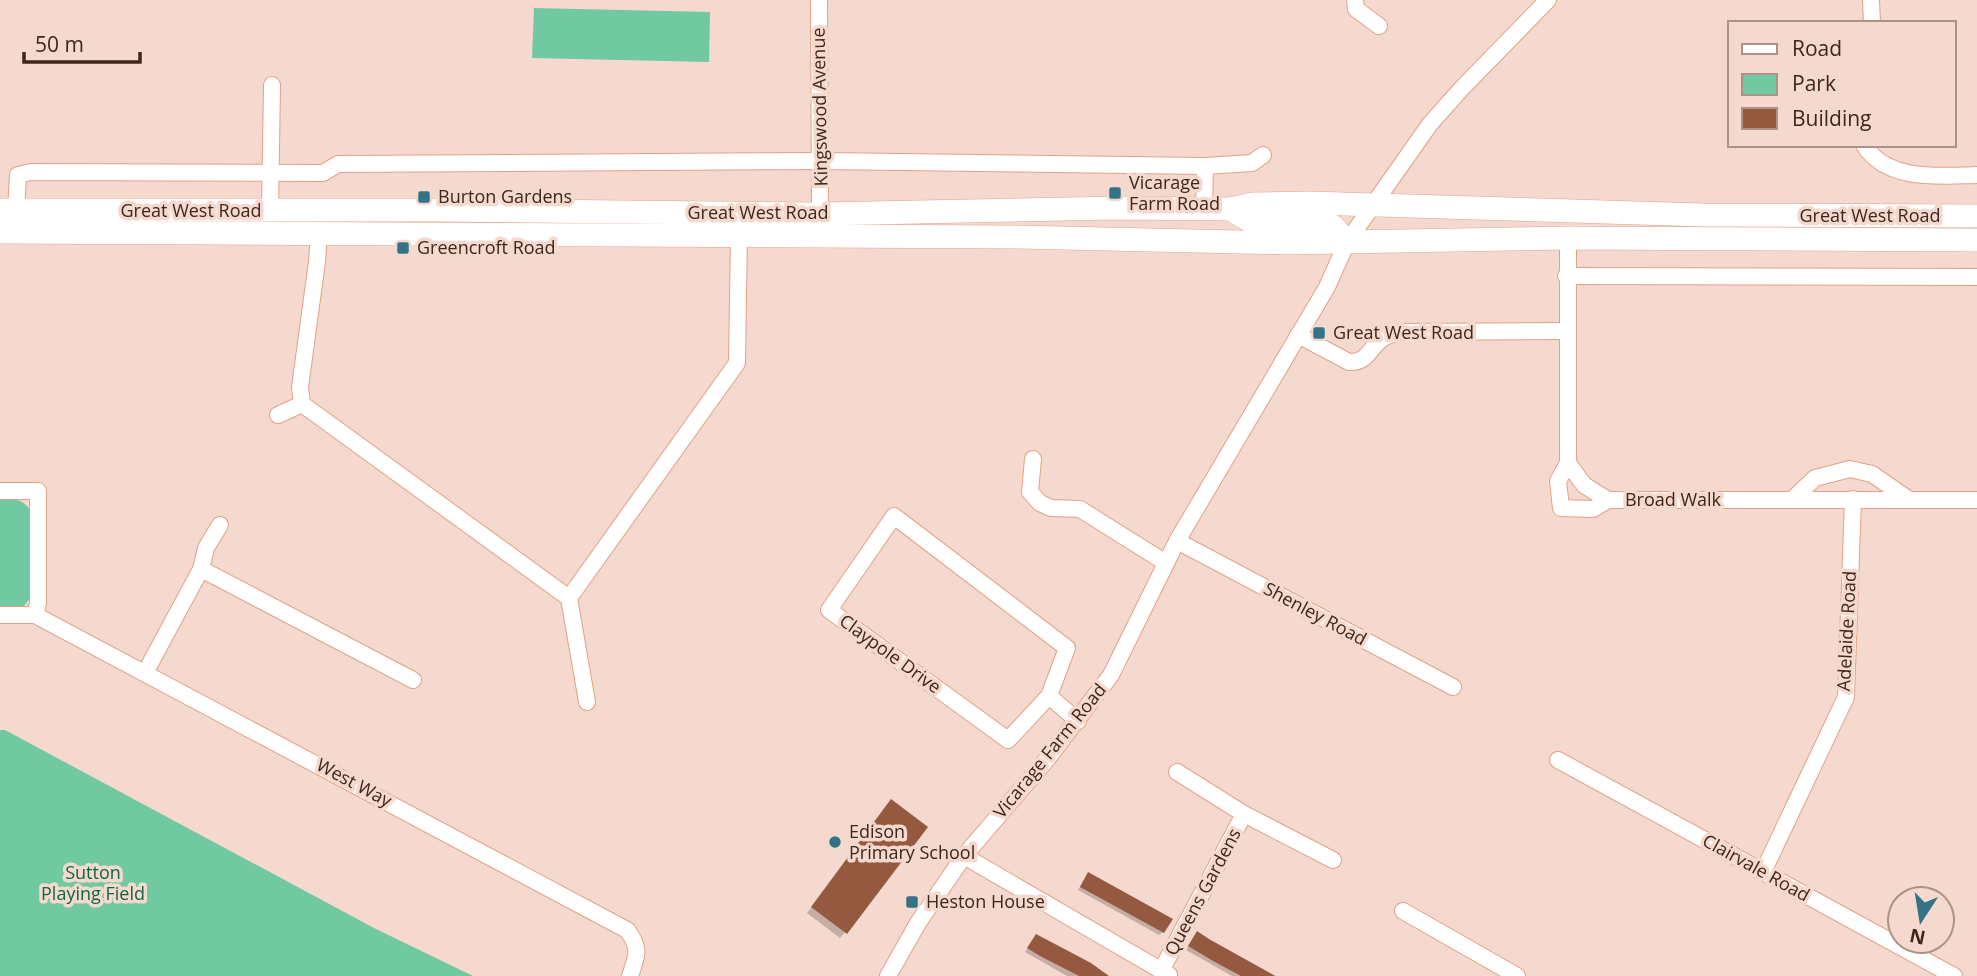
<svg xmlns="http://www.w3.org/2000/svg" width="1977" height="976" font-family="'Open Sans',sans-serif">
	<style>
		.green { fill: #70c9a0 }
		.shadow { fill: #0003 }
		.building { fill: #955940 }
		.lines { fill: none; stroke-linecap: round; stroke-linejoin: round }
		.minor-casing { stroke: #e3a186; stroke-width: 18 }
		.highway-casing { stroke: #e3a186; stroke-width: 24 }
		.minor { stroke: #fff; stroke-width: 16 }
		.highway { stroke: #fff; stroke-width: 23 }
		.poi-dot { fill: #337287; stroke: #f5d9ce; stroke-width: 2.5 }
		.labels { text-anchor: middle; stroke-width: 7; stroke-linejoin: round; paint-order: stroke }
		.street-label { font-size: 18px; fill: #3f251a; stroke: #f5d9ce }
		.poi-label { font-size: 18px; fill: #3f251a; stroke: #f5d9ce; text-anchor: start }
		.park-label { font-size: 18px; fill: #0f6647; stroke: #f5d9ce }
	</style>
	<rect width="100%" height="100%" fill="#f5d9ce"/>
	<!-- green -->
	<g class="green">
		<path d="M534 8 710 12 709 62 532 58Z"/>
		<path d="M0 499C14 499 22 498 30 510L31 597 23 607 0 610Z"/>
		<path d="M0 730H5L374 928 473 976H0Z"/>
	</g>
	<!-- shadow -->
	<g class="shadow">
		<path d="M886 807 845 932 840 938 807 913Z"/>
		<path d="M1085 878 1163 932 1159 935 1078 890Z"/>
		<path d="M1197 933 1276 976H1232L1186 950Z"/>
		<path d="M1033 939 1106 976H1067L1025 952Z"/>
	</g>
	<!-- building -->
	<g class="building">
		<path d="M891 799 928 827 847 934 811 907Z"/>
		<path d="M1088 872 1173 919 1164 933 1080 887Z"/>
		<path d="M1197 931 1209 939 1275 976H1241L1213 961 1188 946Z"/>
		<path d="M1036 934 1091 963 1109 976H1079L1040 956 1027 948Z"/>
	</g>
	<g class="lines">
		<!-- minor casing -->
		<g class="minor-casing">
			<g id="minor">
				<path d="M819 0 820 214"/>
				<path d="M1355 0 1356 9 1379 26"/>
				<path d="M1871 0 1872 23"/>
				<path d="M1864 145C1887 182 1940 176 1977 175"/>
				<path d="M1204 208 1205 166"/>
				<path d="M16 211 18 175 31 172 323 173 338 164 821 161 1205 166 1252 163 1263 155"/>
				<path d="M270 211 272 85"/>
				<path d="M1568 238V463L1584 485 1608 500H1977"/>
				<path d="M1566 276 1977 277"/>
				<path d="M1298 335 1349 362C1368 363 1369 348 1382 339 1387 335 1393 334 1399 332L1566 331"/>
				<path d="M302 404 300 387 317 262 319 233"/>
				<path d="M278 415 302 404 569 598"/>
				<path d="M1033 459 1030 492 1040 503 1051 508 1080 509 1166 563"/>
				<path d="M1568 463 1558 481 1561 508 1593 509 1608 500"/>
				<path d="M0 491H38V603L35 615"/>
				<path d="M1793 499 1815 478 1850 469 1872 474 1908 499"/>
				<path d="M1177 541 1453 687"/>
				<path d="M201 569 413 680"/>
				<path d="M0 615H35L627 930C641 948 637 956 630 976"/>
				<path d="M145 673 201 569 206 548 220 525"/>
				<path d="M1049 696 1067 648 894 516 829 610 1008 740 1049 696 1078 721"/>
				<path d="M587 702 569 598 737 363 739 235"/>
				<path d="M1558 760 1954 976"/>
				<path d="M1244 814 1333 860"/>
				<path d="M964 856 1169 975"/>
				<path d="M1763 872 1846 697 1853 499"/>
				<path d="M1403 911 1517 976"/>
				<path d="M1161 971 1244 814 1177 772"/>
				<path d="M888 976 918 923 964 856 1048 758 1111 675 1177 541 1327 287 1347 242 1430 124 1463 87 1548 0"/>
			</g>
		</g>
		<!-- highway casing -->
		<g class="highway-casing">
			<g id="highway">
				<path d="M1230 209 1252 222 1327 223 1334 227 1347 242"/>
				<path d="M0 210H432L820 214 1117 208 1230 209 1252 204 1310 203 1703 215 1977 216"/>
				<path d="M0 232 1017 237 1287 243 1568 238 1977 240"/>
			</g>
		</g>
		<!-- minor -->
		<use href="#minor" class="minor"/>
		<!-- highway -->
		<use href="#highway" class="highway"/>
	</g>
	<!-- markers -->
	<g class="poi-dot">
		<rect x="1108" y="186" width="14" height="14" rx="3.5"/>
		<rect x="417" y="190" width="14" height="14" rx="3.5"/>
		<rect x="396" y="241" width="14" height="14" rx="3.5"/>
		<rect x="1312" y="326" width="14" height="14" rx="3.5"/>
		<circle cx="835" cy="842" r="7"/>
		<rect x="905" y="895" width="14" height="14" rx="3.5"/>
	</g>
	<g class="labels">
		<!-- street labels -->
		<g class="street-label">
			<text transform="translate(820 107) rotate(-91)" y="6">Kingswood Avenue</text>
			<text x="191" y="217">Great West Road</text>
			<text x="758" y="219">Great West Road</text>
			<text x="1870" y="222">Great West Road</text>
			<text x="1673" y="506">Broad Walk</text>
			<text transform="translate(1315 614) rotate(28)" y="6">Shenley Road</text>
			<text transform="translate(1847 631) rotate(-87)" y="6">Adelaide Road</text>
			<text transform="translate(890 654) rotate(36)" y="6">Claypole Drive</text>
			<text transform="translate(1050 751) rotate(-51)" y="6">Vicarage Farm Road</text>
			<text transform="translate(354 783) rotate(28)" y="6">West Way</text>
			<text transform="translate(1756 868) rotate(29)" y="6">Clairvale Road</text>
			<text transform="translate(1203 892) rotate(-62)" y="6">Queens Gardens</text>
		</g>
		<!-- poi labels -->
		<g class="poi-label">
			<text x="1129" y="189">Vicarage<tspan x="1129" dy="21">Farm Road</tspan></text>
			<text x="438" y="203">Burton Gardens</text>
			<text x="417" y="254">Greencroft Road</text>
			<text x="1333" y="339">Great West Road</text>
			<text x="849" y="838">Edison<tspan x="849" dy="21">Primary School</tspan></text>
			<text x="926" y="908">Heston House</text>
		</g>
		<!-- park labels -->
		<g class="park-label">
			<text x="93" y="879">Sutton<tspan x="93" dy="21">Playing Field</tspan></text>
		</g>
	</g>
	<!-- legend -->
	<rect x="1728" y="21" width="228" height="126" fill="#f5d9ce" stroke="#ac9186" stroke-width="2"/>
	<rect x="1742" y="44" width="35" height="10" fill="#ffffff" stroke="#ac9186" stroke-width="2"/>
	<text x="1792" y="56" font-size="21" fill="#3f251a">Road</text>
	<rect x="1742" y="74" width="35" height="21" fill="#70c9a0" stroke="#ac9186" stroke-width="2"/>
	<text x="1792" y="91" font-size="21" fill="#3f251a">Park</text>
	<rect x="1742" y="108" width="35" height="21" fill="#955940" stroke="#ac9186" stroke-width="2"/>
	<text x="1792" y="126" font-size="21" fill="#3f251a">Building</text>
	<!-- north arrow -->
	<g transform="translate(1921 920) rotate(192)"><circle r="33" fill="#f5d9ce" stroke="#ac9186" stroke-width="2"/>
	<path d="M0-5L12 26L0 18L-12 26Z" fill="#337287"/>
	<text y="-10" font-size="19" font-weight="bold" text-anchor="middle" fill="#3f251a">N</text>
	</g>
	<!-- scale -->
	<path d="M24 52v10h116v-10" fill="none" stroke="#3f251a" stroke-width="3.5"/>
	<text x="35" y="52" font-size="21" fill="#3f251a" stroke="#f5d9ce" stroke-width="5" paint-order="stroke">50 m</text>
</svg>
